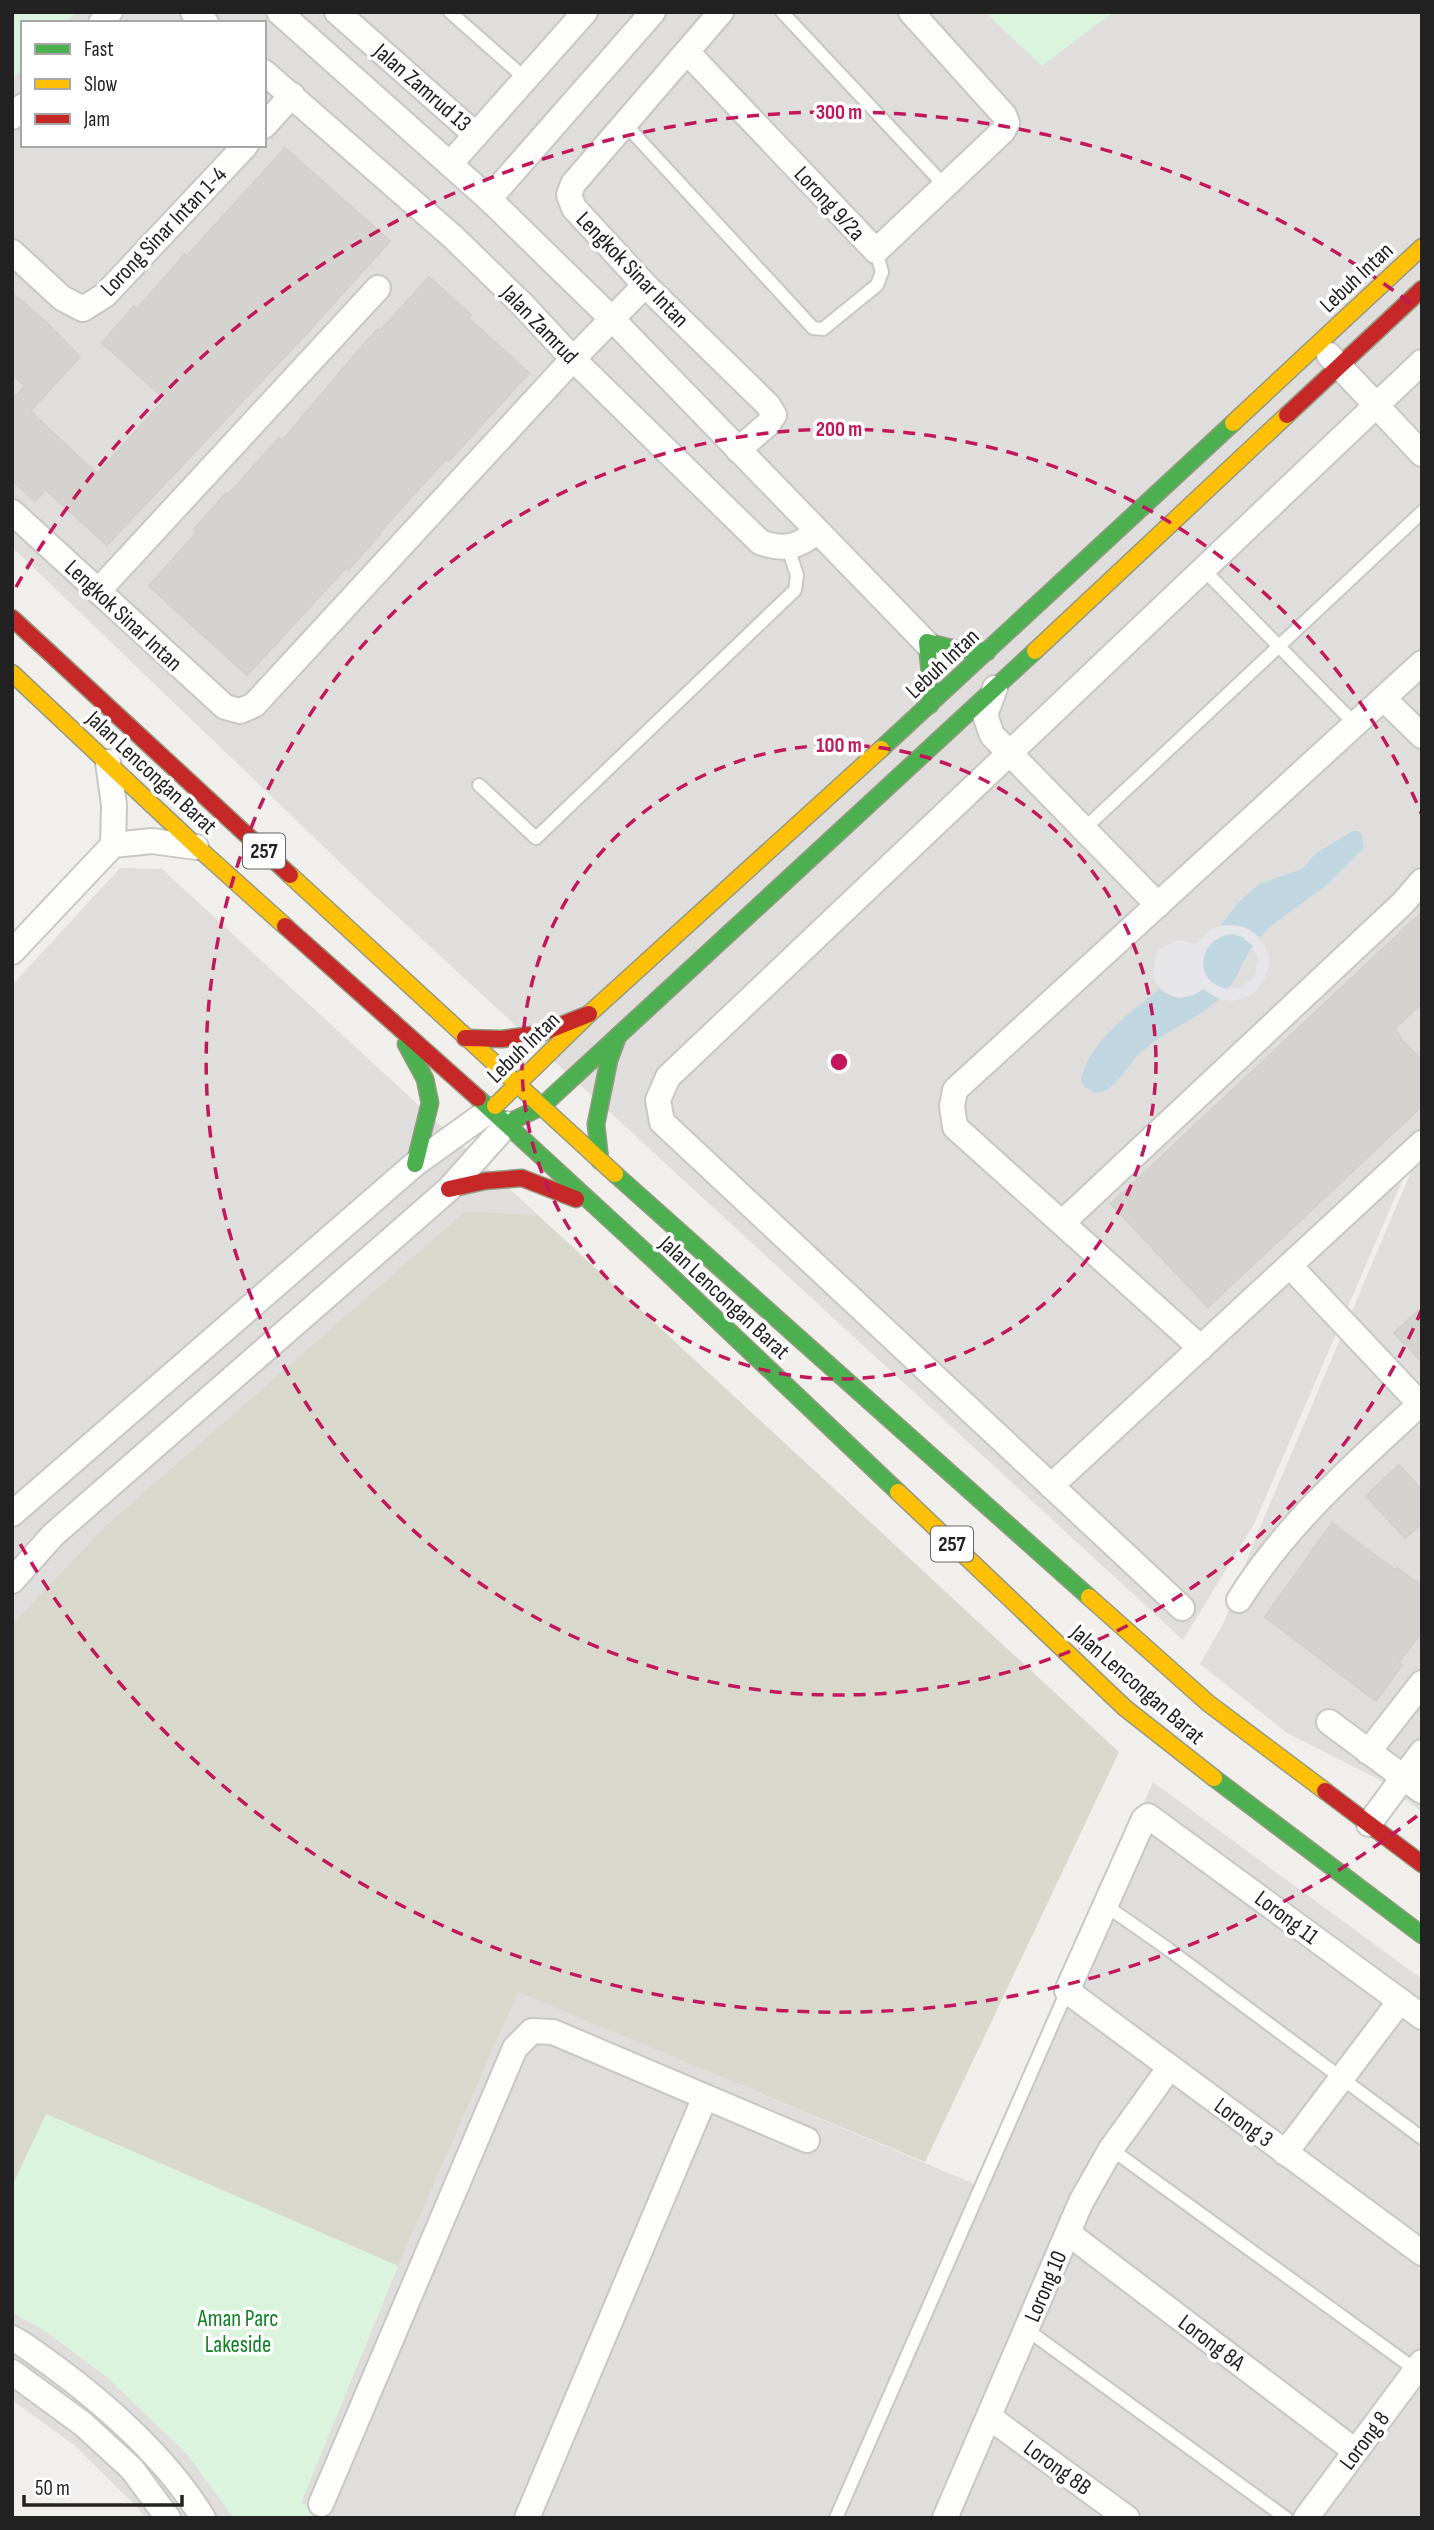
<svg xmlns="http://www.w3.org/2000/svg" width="1434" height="2530" font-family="'Sofia Sans Condensed',sans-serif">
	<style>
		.residential { fill: #dfdedc; fill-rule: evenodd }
		.construction { fill: #d8d8cd }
		.park { fill: #dbf4dd }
		.plaza { fill: #e6e5e9; fill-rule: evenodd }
		.water { fill: #c0d7e2 }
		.building { fill: #d4d3d0; stroke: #d3d0cc; stroke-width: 2 }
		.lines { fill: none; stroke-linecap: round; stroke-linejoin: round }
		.lane-casing { stroke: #c7c7c5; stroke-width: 16 }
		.street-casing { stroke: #c7c7c5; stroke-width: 28 }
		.fast-casing { stroke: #969a82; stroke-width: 19 }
		.slow-casing { stroke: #969a82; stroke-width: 19 }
		.jam-casing { stroke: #969a82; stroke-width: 19 }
		.lane { stroke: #fdfdfc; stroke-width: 12 }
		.street { stroke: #fdfdfc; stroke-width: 24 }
		.fast { stroke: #4caf50; stroke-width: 16 }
		.slow { stroke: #ffc107; stroke-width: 16 }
		.jam { stroke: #c62828; stroke-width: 16 }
		.ring { fill: none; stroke: #c2185b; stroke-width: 3.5; stroke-dasharray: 12 9 }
		.labels { text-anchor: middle; stroke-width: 7; stroke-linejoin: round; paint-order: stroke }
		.shield { fill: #fff; stroke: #646464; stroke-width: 2 }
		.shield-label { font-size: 21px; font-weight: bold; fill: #222 }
		.street-label { font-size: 23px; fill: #222; stroke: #fff }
		.park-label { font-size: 23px; fill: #0e8124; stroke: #fff }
		.centre { fill: #c2185b; stroke: #fff; stroke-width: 3.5 }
		.ring-label { font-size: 21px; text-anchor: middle; font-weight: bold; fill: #c2185b; stroke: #fff; stroke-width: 7; stroke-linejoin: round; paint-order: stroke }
	</style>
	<rect width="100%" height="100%" fill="#f0efeb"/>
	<!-- residential -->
	<g class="residential">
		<path d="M12 12H1422V1135L1254 1524 1183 1640 374 895 12 547ZM23 23H264V145H23Z"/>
		<path d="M120 868 162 869 538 1215 465 1211 103 1528 12 1624V985Z"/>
		<path d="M1422 1146V1812L1378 1779 1287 1733 1200 1664 1224 1622 1253 1544Z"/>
		<path d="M1153 1782 1422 1979V2518H333L300 2504 398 2266 518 1991 977 2185Z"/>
		<path d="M12 2312 44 2330 108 2378 187 2454 234 2518H145L136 2506 74 2445 12 2400Z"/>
	</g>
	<!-- construction -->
	<path class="construction" d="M465 1211 538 1215 1119 1752 925 2162 518 1992 398 2266 46 2114 12 2187V1624L103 1528Z"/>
	<!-- park -->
	<g class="park">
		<path d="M12 12H76L66 23H23V68L12 79Z"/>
		<path d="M985 12H1113L1042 66Z"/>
		<path d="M46 2114 398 2266 301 2503 333 2518H234L187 2454 108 2378 44 2330 12 2312V2187Z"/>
	</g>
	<!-- plaza -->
	<path class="plaza" d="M1235 924 1248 928 1258 936 1265 946 1269 958 1268 970 1263 982 1255 992 1244 998 1232 1001 1219 999 1208 994H1197L1179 998 1162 991 1153 976 1155 958 1160 949 1178 940 1197 944 1211 929 1223 925ZM1250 942 1258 958 1255 976 1241 988 1223 989Z"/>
	<!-- water -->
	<g class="water">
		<path d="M1353 831H1358L1362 835 1364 848 1329 883 1267 929 1260 938C1248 926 1236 923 1220 926L1238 903 1259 884 1302 869 1316 853Z"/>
		<path d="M1233 934 1242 937 1253 946C1243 959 1239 976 1228 989 1192 983 1197 937 1233 934Z"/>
		<path d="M1160 989C1174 1001 1189 1000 1203 989L1219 999C1195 1021 1163 1031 1139 1054 1125 1067 1117 1091 1096 1093L1085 1087 1081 1082C1085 1045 1133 1010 1160 989Z"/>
	</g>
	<!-- building -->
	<g class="building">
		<path d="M285 148 390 241 308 332 107 545 46 490 35 501 12 480V394L15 397 25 386 12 374V293L47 323 80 357 30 411 96 473 99 472 165 399 102 343 134 306 137 309 185 254 187 256Z"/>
		<path d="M429 277 471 315 468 318 529 373 449 461 446 459 379 533 380 534 367 549 348 570 346 568 247 675 149 586 197 532 194 529 226 493 228 495 279 438 282 441 364 344 378 329 380 331Z"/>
		<path d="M1422 912V1003L1395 1028 1402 1040 1422 1061V1106L1208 1307 1111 1204Z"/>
		<path d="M1422 1307V1362L1394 1333Z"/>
		<path d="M1399 1465 1422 1490V1523L1405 1538 1366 1496Z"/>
		<path d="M1332 1523 1395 1570 1397 1568 1422 1586V1632L1399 1662 1402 1665 1376 1701 1265 1617Z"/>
	</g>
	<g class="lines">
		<!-- lane casing -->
		<g class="lane-casing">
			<g id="lane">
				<path d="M450 12 526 79"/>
				<path d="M782 12 945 186"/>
				<path d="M625 124 813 328 823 329 877 285 882 272 876 251"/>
				<path d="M1204 570 1356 725"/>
				<path d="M479 785 536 838 795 590 797 575 788 548"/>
				<path d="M1084 829 1422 512"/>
				<path d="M1105 1905 1168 1949 1422 2138"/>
				<path d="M1111 2149 1416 2370"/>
				<path d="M1026 2329 1286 2518"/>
				<path d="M836 2518 1067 1991"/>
			</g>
		</g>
		<!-- street casing -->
		<g class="street-casing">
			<g id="street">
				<path d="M193 12 206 23"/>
				<path d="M279 12 489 199 612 319 937 654"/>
				<path d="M337 12 476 135"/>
				<path d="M721 12 573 184 569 195 574 208 645 285 768 405 774 415 768 424 738 450"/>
				<path d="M101 23 110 12"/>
				<path d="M687 52 876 251 1003 131 1007 123 1004 115 911 12"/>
				<path d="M264 72 453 237 522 304 573 359 760 542C783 551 800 547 817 531"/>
				<path d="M12 117 23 106"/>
				<path d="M264 126 292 95"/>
				<path d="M450 164 585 12"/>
				<path d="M489 199 653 12"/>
				<path d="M12 252 62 298 83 309 105 295 246 145"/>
				<path d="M1329 355 1422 454"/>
				<path d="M12 512 225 707 240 711 254 705 573 359 645 285"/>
				<path d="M98 591 378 288"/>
				<path d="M995 688 985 715 992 735 1158 905"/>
				<path d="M1384 699 1422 736"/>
				<path d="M108 762 114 805 113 845"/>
				<path d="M12 952 113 845 152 841 196 847"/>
				<path d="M1062 1223 1403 903 1422 881"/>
				<path d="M1290 1266 1422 1406"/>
				<path d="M1201 1348 955 1127 952 1106 955 1090 1422 663"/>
				<path d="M1051 1486 1422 1143"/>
				<path d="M12 1514 415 1164 490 1110"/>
				<path d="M12 1581 53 1535 449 1189 507 1124"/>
				<path d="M1239 1600C1286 1524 1355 1464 1420 1404"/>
				<path d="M1182 1608 662 1122 658 1100 668 1077 1422 362"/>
				<path d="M1329 1722 1422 1791"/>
				<path d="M1368 1752 1422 1683"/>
				<path d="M1369 1824 1422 1752"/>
				<path d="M1422 2017 1148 1816 1144 1819 1067 1991 1422 2253"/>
				<path d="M1285 2153 1400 2001"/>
				<path d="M1068 2233 1355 2451"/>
				<path d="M12 2338C26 2345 39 2356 52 2365 107 2405 168 2460 203 2518"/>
				<path d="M12 2372 83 2424 132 2469 168 2518"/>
				<path d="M989 2417 1127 2518"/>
				<path d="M321 2504 515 2048 532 2031 553 2032 807 2140"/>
				<path d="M527 2518 705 2097"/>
				<path d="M945 2518 1081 2202 1111 2149 1170 2067"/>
				<path d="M1306 2518 1422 2362"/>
			</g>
		</g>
		<!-- fast casing -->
		<g class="fast-casing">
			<g id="fast">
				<path d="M930 705 931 684 927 642 951 648 987 652"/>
				<path d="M881 749 1233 423"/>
				<path d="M406 1044 425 1079 430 1103 415 1164"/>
				<path d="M478 1098 655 1261 898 1492"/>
				<path d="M514 1120 541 1107 1035 651"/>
				<path d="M600 1161 596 1124 609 1060 618 1036"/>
				<path d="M615 1174 1089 1597"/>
				<path d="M1214 1778 1422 1935"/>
			</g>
		</g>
		<!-- slow casing -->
		<g class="slow-casing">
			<g id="slow">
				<path d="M1233 423 1422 247"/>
				<path d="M1035 651 1287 415"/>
				<path d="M12 673 197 847 285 926"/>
				<path d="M290 875 615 1174"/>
				<path d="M495 1106 589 1014 881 749"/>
				<path d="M898 1492 1125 1708 1214 1778"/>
				<path d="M1089 1597 1208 1703 1325 1791"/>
			</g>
		</g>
		<!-- jam casing -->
		<g class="jam-casing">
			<g id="jam">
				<path d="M1287 415 1422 289"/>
				<path d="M12 618 290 875"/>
				<path d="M285 926 478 1098"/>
				<path d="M465 1038 502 1039 539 1034 589 1014"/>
				<path d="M449 1189 485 1181 522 1178 576 1199"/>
				<path d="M1325 1791 1422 1864"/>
			</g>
		</g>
		<!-- lane -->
		<use href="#lane" class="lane"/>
		<!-- street -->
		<use href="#street" class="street"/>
		<!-- fast -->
		<use href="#fast" class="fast"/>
		<!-- slow -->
		<use href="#slow" class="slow"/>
		<!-- jam -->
		<use href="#jam" class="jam"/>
	</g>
	<!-- distance rings -->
	<g class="ring">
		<circle cx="839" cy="1062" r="317"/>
		<path d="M1422 1309A633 633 0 1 1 1422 815"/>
		<path d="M1417 1816A950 950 0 0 1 16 1537M16 587A950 950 0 0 1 1417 308"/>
	</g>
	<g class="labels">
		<!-- shield labels -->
		<g class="shield">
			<rect x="243" y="833.5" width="42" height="35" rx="5"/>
			<rect x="931" y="1526.5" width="42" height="35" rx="5"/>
		</g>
		<g class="shield-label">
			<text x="264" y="858">257</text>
			<text x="952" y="1551">257</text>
		</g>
		<!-- street labels -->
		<g class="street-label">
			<text transform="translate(423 87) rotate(41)" y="8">Jalan Zamrud 13</text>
			<text transform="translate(830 203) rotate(47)" y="8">Lorong 9/2a</text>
			<text transform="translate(163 231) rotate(-46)" y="8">Lorong Sinar Intan 1-4</text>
			<text transform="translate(633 269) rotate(46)" y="8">Lengkok Sinar Intan</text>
			<text transform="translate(1356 277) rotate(-43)" y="8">Lebuh Intan</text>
			<text transform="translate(540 324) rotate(46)" y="8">Jalan Zamrud</text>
			<text transform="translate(124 615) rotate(43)" y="8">Lengkok Sinar Intan</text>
			<text transform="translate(942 663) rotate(-43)" y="8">Lebuh Intan</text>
			<text transform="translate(152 772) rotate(43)" y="8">Jalan Lencongan Barat</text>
			<text transform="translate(523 1047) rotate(-44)" y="8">Lebuh Intan</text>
			<text transform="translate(725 1297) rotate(43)" y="8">Jalan Lencongan Barat</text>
			<text transform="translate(1138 1684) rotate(41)" y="8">Jalan Lencongan Barat</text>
			<text transform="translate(1287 1917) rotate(37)" y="8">Lorong 11</text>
			<text transform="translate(1244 2122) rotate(36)" y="8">Lorong 3</text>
			<text transform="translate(1045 2286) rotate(-67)" y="8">Lorong 10</text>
			<text transform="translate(1212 2342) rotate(37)" y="8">Lorong 8A</text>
			<text transform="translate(1364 2440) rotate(-53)" y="8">Lorong 8</text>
			<text transform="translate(1058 2467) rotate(36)" y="8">Lorong 8B</text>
		</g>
		<!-- park labels -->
		<g class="park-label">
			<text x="238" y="2326">Aman Parc<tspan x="238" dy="26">Lakeside</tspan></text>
		</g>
	</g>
	<circle cx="839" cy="1062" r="10" class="centre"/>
	<g class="ring-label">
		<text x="839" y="119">300 m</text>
		<text x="839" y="436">200 m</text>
		<text x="839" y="752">100 m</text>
	</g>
	<!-- border -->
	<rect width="1434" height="2530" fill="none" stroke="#222222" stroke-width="28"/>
	<!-- legend -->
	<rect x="21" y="21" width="245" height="126" fill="#ffffff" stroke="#a7a7a7" stroke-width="2"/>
	<rect x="35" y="44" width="35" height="10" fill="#4caf50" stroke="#a7a7a7" stroke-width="2"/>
	<text x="84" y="56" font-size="21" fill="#222222">Fast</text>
	<rect x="35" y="79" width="35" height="10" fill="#ffc107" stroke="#a7a7a7" stroke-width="2"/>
	<text x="84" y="91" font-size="21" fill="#222222">Slow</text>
	<rect x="35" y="114" width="35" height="10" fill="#c62828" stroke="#a7a7a7" stroke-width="2"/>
	<text x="84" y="126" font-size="21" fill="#222222">Jam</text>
	<!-- scale -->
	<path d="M24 2495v10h158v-10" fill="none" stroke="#222222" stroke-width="3.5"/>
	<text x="35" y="2495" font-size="21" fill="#222222" stroke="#ffffff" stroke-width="5" paint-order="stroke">50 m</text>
</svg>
